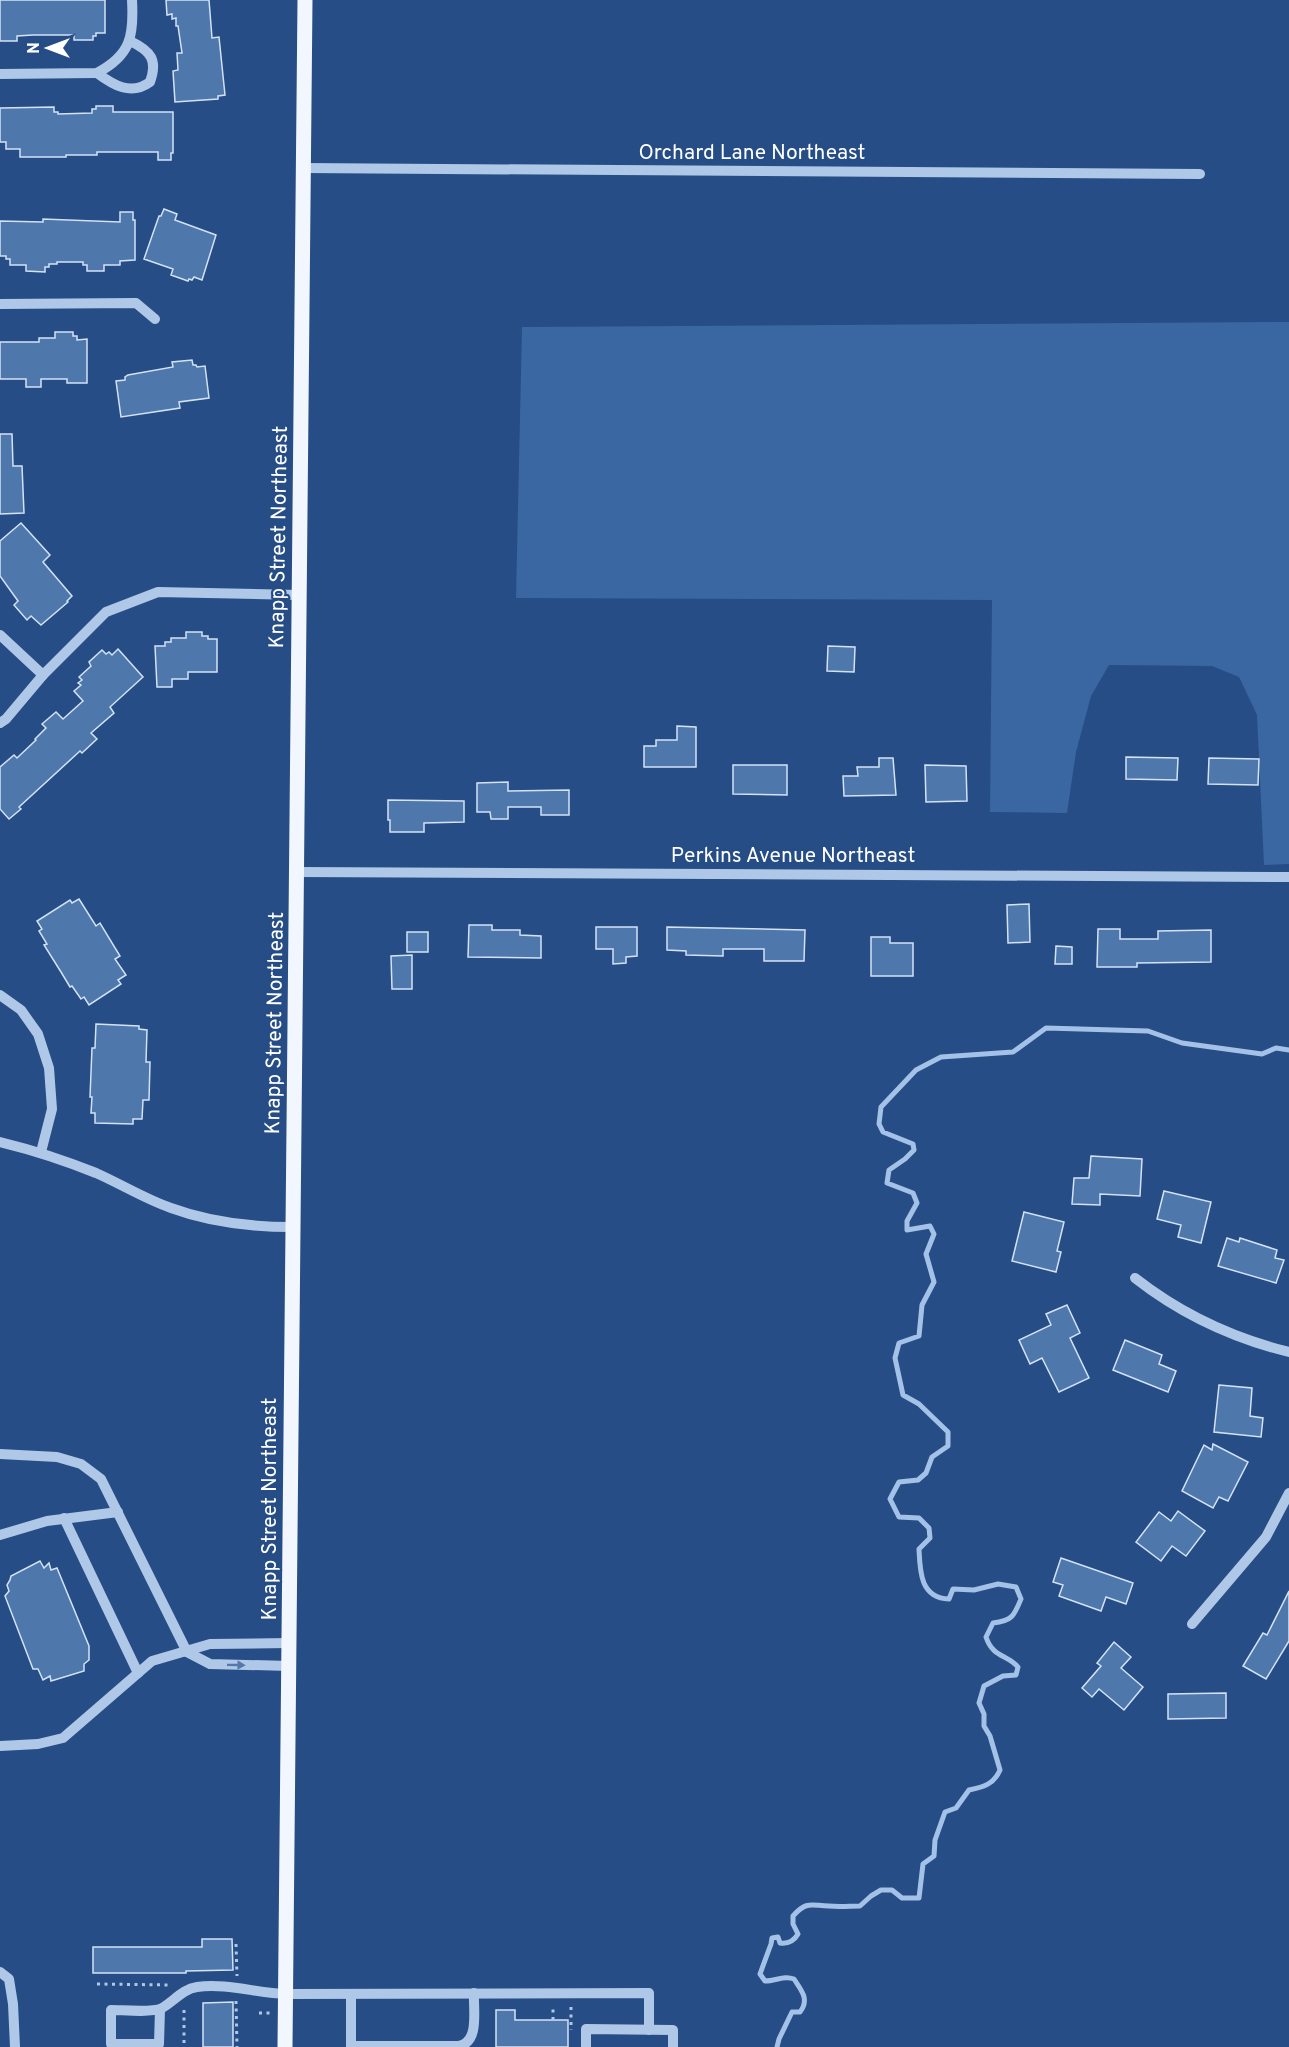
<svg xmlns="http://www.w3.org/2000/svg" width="1289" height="2047" font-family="Overpass,sans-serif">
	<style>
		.green { fill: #3a67a1 }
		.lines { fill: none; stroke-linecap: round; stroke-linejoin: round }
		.stream { stroke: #a4c2e8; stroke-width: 5 }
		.building { fill: #4e77ac; stroke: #d3e2f6; stroke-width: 1.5 }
		.path { stroke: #afc8e8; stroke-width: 3; stroke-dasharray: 3 4.5; stroke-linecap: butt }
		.minor { stroke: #afc8e8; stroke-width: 10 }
		.major { stroke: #f2f6fe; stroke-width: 15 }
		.oneway { fill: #5678a8 }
		.labels { text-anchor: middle; stroke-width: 4.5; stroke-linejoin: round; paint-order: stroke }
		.street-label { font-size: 21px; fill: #fff; stroke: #264d85 }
	</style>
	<rect width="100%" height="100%" fill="#264d85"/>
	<!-- green -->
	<path class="green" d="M1289 322V864L1264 865 1257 715 1239 677 1212 666 1109 665 1091 696 1076 752 1067 813 990 812 992 600 516 598 522 327Z"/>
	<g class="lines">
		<!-- stream -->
		<path class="stream" d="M777 2047 779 2039 792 2012H800C810 1999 801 1990 794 1979 784 1975 776 1981 765 1981L760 1974 771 1944 772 1938 778 1937 780 1943C788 1944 794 1941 798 1934L793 1924V1916C807 1900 812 1906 829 1906 840 1907 850 1906 860 1906L871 1896 881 1890H892L902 1898H919L923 1864 934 1856 935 1840 945 1812 956 1808 969 1790C984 1787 994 1784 1000 1770L990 1736 984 1726V1714L979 1703 984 1686 1003 1676 1016 1675 1018 1667C1007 1654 993 1658 986 1637L993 1623C1012 1621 1014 1616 1021 1599L1016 1587 998 1584 974 1590 953 1589 949 1599C920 1598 920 1571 919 1549L930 1538 929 1528 919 1518 899 1517 890 1499 899 1482 918 1480 926 1473 932 1457 948 1446V1432L919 1404 903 1395 895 1358 899 1343 919 1336 922 1305 934 1282 926 1254 934 1234 930 1226 907 1230V1221L917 1203 913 1193 887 1183 889 1170 905 1159 914 1150 913 1144 883 1132 879 1124 881 1107 916 1070 941 1057 1013 1052 1046 1028 1148 1031 1182 1043 1262 1054 1276 1048 1289 1050"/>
	</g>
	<!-- building -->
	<g class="building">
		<path d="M0 0H105V33H96V36H93V40H74V35H33L17 36V41H0Z"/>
		<path d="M166 0H209L212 38 219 37 225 95 218 96V99L175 102 173 71 178 70 177 53H182L178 26H176V18L172 19V14L167 15Z"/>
		<path d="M96 106H113V112H173V153H171V160H158V152H97V155H66V157H20V149H6V142H0V108L54 107V112H58V114L92 113V109H96Z"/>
		<path d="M164 209 177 214 175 220 216 235 202 280 194 277 192 280 189 279 188 281 171 275 173 269 144 259 159 216H161Z"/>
		<path d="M120 212H133V220H135V260L120 261V265H104V271H87V265H83V262H57V264H49V267H45V272L26 271V265H10V259H6V256H0V221L43 222V219L120 222Z"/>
		<path d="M55 332H73V336H77V340L87 339V383H67V379H41V387H26V379H0V342H39V338H55Z"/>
		<path d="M192 360 193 365H196L197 367 205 366 209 398 179 402 180 408 121 417 116 381 125 380V377L128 375 173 367 172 362Z"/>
		<path d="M0 434H12L13 466H22L24 513 0 514Z"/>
		<path d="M21 523 50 555 43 562 72 596 67 601 68 602 41 625 31 616 27 620 14 605 18 601 0 576V541Z"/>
		<path d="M186 632H202V636H208V639H217V672H188V679H172V687H157L155 646H165V642H171V638H186Z"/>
		<path d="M828 646 855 647 854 672 827 671Z"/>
		<path d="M118 649 143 677 110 707 114 713 91 733 97 739 82 753 80 751 19 807 21 809 9 819 0 809V767L14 755 17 758 36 740 35 739 46 728 42 724 56 712 63 719 83 701 74 691 81 685 78 683 82 680 79 677 91 666 89 662 102 650 106 654 109 652 112 655Z"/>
		<path d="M677 726 696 727V767H644V746H656V740H677Z"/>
		<path d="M1126 757 1178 758 1177 780 1126 779Z"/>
		<path d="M879 758H893L896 795 844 796 843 776H858L857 767H879Z"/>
		<path d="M1209 758 1259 759 1258 785 1208 784Z"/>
		<path d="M733 765H787V795L733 794Z"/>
		<path d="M925 765 966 766 967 801 926 802Z"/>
		<path d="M508 782V791L569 790V815H541V807H508V819H491L490 812H477V783Z"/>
		<path d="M388 800 464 801V822L424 823V832H390V820H388Z"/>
		<path d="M79 899 96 926 100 923 120 956 115 959 126 975 118 980 121 984 89 1005 84 997 81 999 72 986 70 987 61 972 44 945 47 944 39 931 42 929 37 921 70 900 72 903Z"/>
		<path d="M1029 904 1030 942 1008 943 1007 905Z"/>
		<path d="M469 925H492V930H520V935L541 936V958L468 957Z"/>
		<path d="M596 927H637V956L626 957V963L613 964V949H596Z"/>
		<path d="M667 927 805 930 804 961H764V949H723V956L686 955V951L667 950Z"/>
		<path d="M1098 929H1120V939H1158V931L1211 930V962L1137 963V967H1097Z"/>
		<rect x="407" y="932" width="21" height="20"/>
		<path d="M871 937H890V943H913V976H871Z"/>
		<path d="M1056 946 1072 947V964H1055Z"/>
		<path d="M412 955V989H392L391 956Z"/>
		<path d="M96 1024 139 1026V1029L147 1030 146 1062H150L149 1100H143L142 1119H133V1124L95 1123V1113H91L92 1097H90L92 1048H95Z"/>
		<path d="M1091 1156 1142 1159 1140 1196 1100 1194V1205L1072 1204 1074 1178H1089Z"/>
		<path d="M1164 1191 1211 1202 1201 1243 1178 1237 1181 1225 1157 1219Z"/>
		<path d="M1024 1212 1064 1222 1057 1251 1061 1252 1056 1272 1012 1261Z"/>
		<path d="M1227 1238 1239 1242 1240 1238 1277 1250 1275 1258 1284 1260 1276 1283 1218 1266Z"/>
		<path d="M1067 1305 1080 1333 1070 1338 1089 1378 1059 1392 1042 1358 1030 1364 1019 1340 1051 1325 1046 1314Z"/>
		<path d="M1125 1340 1162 1355 1159 1364 1176 1371 1168 1392 1113 1370Z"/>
		<path d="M1219 1385 1252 1388 1250 1416 1263 1418 1261 1437 1214 1432Z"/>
		<path d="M1213 1444 1248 1462 1228 1501 1219 1497 1213 1508 1182 1491 1204 1445 1212 1450Z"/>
		<path d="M1178 1511 1205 1531 1186 1556 1172 1546 1161 1561 1136 1542 1159 1512 1171 1521Z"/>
		<path d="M1061 1558 1133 1583 1126 1604 1106 1597 1101 1611 1059 1596 1063 1585 1053 1582Z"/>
		<path d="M40 1561 44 1568 49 1563 51 1570 57 1568 89 1646V1660L84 1664V1671L51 1681 50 1676 43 1680 38 1669H33L5 1596 9 1591 7 1585 10 1580 11 1576Z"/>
		<path d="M1289 1591V1641L1266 1679 1243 1666 1263 1633 1267 1635Z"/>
		<path d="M1114 1642 1131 1657 1121 1668 1143 1687 1124 1710 1099 1689 1092 1697 1082 1688 1101 1666 1097 1663Z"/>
		<path d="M1226 1693V1718L1168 1719V1694Z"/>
		<path d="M202 1939H232L233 1970 186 1971V1973H93V1947H202Z"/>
		<path d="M233 2002V2047H203V2003Z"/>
		<path d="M496 2010H515V2020H568V2047H496Z"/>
	</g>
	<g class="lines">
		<!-- path -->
		<g class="path">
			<path d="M236 1944 237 1976"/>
			<path d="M97 1984 171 1985"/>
			<path d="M236 2001 237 2047"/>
			<path d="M571 2007V2030"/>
			<path d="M184 2010V2047"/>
			<path d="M259 2013H270"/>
			<path d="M553 2020V2006"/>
		</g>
		<!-- minor -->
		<g class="minor">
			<path d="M97 73C113 85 131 96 150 82 158 60 151 51 130 41"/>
			<path d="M0 74 97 73C131 55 134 36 132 0"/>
			<path d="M303 168 1200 174"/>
			<path d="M0 304 136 303 155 319"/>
			<path d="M0 635 43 675"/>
			<path d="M0 723 6 719 43 675 106 612 158 592 299 595"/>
			<path d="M297 872 1289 877"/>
			<path d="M0 995 21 1010 38 1034 49 1068 52 1109 41 1152"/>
			<path d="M0 1142C33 1150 64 1160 96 1173 121 1184 145 1199 171 1208 209 1222 252 1227 292 1227"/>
			<path d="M1135 1278C1181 1314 1232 1338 1289 1352"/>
			<path d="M0 1454 57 1457 81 1464 101 1479 187 1652"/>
			<path d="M64 1518 138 1673"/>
			<path d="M0 1535 47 1521 118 1512"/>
			<path d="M1192 1624 1266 1537 1289 1493"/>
			<path d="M187 1652 210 1664 289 1666"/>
			<path d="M0 1746 38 1744 63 1738 152 1661 210 1644 289 1643"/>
			<path d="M0 1972 9 1979 13 2004 15 2047"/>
			<path d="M351 1994V2046H459C480 2042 473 2009 474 1993"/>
			<path d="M160 2009 159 2044H111V2010C123 2010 153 2013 162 2008 174 2001 183 1989 197 1987 226 1983 257 1993 286 1994L649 1993V2030"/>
			<path d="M586 2047V2029L673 2030V2047"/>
		</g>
		<!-- major -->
		<path class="major" d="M285 2047 305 0"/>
	</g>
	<!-- one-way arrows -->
	<defs><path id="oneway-solid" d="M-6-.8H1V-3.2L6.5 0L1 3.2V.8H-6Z" transform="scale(1.5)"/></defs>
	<use class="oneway" href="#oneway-solid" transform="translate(236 1665) rotate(1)"/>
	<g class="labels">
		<!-- street labels -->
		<g class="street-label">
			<text x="752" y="159">Orchard Lane Northeast</text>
			<text transform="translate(278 537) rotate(-89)" y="7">Knapp Street Northeast</text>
			<text x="793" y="862">Perkins Avenue Northeast</text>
			<text transform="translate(274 1023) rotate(-89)" y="7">Knapp Street Northeast</text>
			<text transform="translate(269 1509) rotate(-90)" y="7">Knapp Street Northeast</text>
		</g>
	</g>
	<!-- north arrow -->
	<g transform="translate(48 48) rotate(270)" stroke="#264d85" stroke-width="4.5" paint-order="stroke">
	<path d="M0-4.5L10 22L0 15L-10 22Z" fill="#ffffff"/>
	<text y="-9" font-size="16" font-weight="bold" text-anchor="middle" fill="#ffffff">N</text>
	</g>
</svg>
